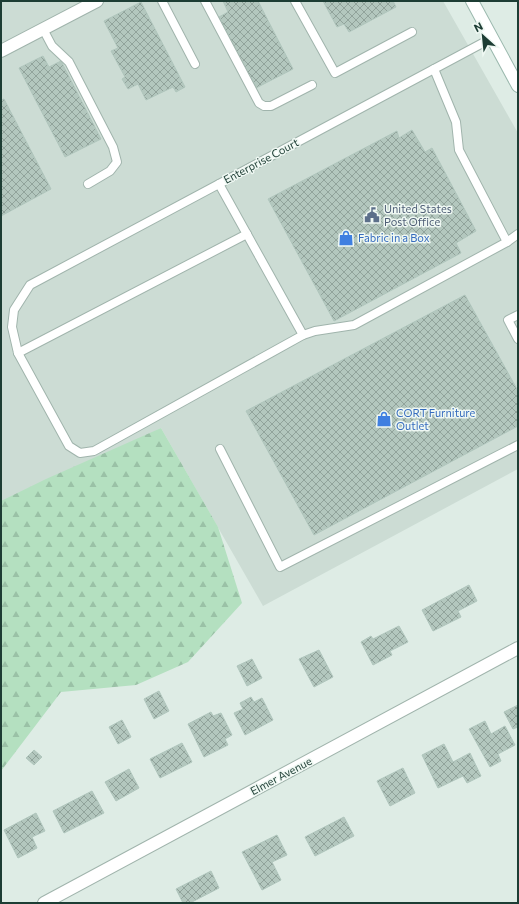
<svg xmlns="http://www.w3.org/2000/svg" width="519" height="904" font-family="Commissioner,sans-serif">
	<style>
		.built { fill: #ccdcd4 }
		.forest { fill: url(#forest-firs) }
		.building { fill: url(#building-cross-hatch); stroke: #b0c6bd }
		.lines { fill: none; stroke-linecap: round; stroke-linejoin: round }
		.lane-casing { stroke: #a0b4ac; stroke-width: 10 }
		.street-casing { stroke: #a0b4ac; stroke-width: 14 }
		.secondary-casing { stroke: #9bb9ae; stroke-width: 14 }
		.lane { stroke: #fff; stroke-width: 8 }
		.street { stroke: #fff; stroke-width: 12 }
		.secondary { stroke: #fff; stroke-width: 12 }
		.labels { text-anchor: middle; stroke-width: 3; stroke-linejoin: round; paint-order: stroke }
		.street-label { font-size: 11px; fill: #1d3d34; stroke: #eff8f3 }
		.service-label { font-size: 11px; fill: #4e5e75; stroke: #eff8f3; text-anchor: start }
		.shop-label { font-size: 11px; fill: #366cbe; stroke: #eff8f3; text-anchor: start }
	</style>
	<defs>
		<pattern id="forest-firs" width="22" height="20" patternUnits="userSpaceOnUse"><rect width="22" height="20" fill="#b4e0c0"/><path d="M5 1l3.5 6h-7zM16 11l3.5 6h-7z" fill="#9ac1a6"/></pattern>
		<pattern id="building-cross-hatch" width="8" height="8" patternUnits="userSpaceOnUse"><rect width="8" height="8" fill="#b3c7be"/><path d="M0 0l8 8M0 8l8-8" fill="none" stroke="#91a39b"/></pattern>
	</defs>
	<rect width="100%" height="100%" fill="#deece5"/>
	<!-- built -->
	<path class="built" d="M1 1H443L518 133V469L263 606 161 428 1 512Z"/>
	<!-- forest -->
	<path class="forest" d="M161 428 218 527 242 603 188 662 136 685 61 692 1 771V501L46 479Z"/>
	<!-- building -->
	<g class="building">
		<path d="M223 1H258L293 69 256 88 219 17 228 12Z"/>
		<path d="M323 1H393L396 7 349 32 344 24 337 27Z"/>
		<path d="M141 2 185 87 176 92 173 87 146 100 138 84 128 89 122 79 125 77 111 51 118 48 104 21Z"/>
		<path d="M43 56 49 67 61 61 101 139 65 157 19 68Z"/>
		<path d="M4 99 51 189 1 216V100Z"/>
		<path d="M412 130 425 152 432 148 476 231 456 243 461 253 334 321 268 199 397 131 399 138Z"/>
		<path d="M465 295 518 391V426L314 535 246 411Z"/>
		<path d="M469 585 477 601 458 611 461 617 433 631 422 610Z"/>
		<path d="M399 626 408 642 390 651 392 655 373 665 361 642 371 636 373 639Z"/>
		<path d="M319 650 333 677 314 687 299 659Z"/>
		<path d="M252 659 262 678 247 686 237 666Z"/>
		<path d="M159 691 169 711 154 719 144 699Z"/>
		<path d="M251 697 254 702 262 698 273 720 245 735 234 713 243 709 240 703Z"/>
		<path d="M518 705V727L513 729 504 712Z"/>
		<path d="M211 712 213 716 221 713 232 735 225 739 228 745 204 757 188 724Z"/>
		<path d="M122 720 131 737 118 744 109 727Z"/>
		<path d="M485 721 491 734 505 726 515 745 498 754 501 761 490 767 469 729Z"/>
		<path d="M182 743 192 762 160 778 150 759Z"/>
		<path d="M444 744 453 762 470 753 481 776 467 783 463 776 438 788 422 755Z"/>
		<path d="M34 750 42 757 34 765 26 758Z"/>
		<path d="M403 768 415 793 390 806 377 781Z"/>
		<path d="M129 769 139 788 116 801 105 782Z"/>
		<path d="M92 791 104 813 64 833 53 811Z"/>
		<path d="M36 813 45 831 32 837 37 848 18 858 4 830Z"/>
		<path d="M344 817 354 836 315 856 305 837Z"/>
		<path d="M277 835 287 855 272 862 281 880 262 890 242 852Z"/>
		<path d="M211 871 219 888 190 903H183L176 889Z"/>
	</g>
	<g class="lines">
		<!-- lane casing -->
		<g class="lane-casing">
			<g id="lane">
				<path d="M162 1 195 64"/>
				<path d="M205 1 259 103 264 106H271L312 85"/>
				<path d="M295 1 335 73 412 32"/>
				<path d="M43 29 52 46 69 62 113 147 117 162 110 171 88 184"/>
				<path d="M492 38 30 285 14 310 12 327 18 353 69 446 80 453 94 451 303 335 315 331 354 325 507 242 518 234"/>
				<path d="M434 69 456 122 459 150 507 242"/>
				<path d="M219 184 303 335"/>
				<path d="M518 315 508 320 518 339"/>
				<path d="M18 353 247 234"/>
				<path d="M220 449 280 567 518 445"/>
			</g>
		</g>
		<!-- street casing -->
		<g class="street-casing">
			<g id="street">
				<path d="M1 51 97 1"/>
				<path d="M44 903 518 648"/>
			</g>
		</g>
		<!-- secondary casing -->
		<g class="secondary-casing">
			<path id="secondary" d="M472 1 518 86"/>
		</g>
		<!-- lane -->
		<use href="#lane" class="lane"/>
		<!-- street -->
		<use href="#street" class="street"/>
		<!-- secondary -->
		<use href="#secondary" class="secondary"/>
	</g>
	<!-- icons -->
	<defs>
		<g id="civic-bare" transform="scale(1.2)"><path d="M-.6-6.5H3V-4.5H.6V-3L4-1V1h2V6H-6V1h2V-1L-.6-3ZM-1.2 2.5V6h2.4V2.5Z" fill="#5c6f8a" stroke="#eff8f3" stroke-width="2.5" paint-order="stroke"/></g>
		<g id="shop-bare" transform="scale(1.2)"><path d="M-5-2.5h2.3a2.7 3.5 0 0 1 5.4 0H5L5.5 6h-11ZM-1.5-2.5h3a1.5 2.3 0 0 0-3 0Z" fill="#3f7fe0" stroke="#eff8f3" stroke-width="2.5" paint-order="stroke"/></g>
	</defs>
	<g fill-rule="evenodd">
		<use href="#civic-bare" x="372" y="215"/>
		<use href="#shop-bare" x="346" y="238"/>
		<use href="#shop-bare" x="384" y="419"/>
	</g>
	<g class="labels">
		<!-- street labels -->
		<g class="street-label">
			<text transform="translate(261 161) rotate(-28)" y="4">Enterprise Court</text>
			<text transform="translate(281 776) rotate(-28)" y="4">Elmer Avenue</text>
		</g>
		<!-- service labels -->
		<g class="service-label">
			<text x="384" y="213">United States<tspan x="384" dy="13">Post Office</tspan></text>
		</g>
		<!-- shop labels -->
		<g class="shop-label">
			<text x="358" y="242">Fabric in a Box</text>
			<text x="396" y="417">CORT Furniture<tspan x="396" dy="13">Outlet</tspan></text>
		</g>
	</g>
	<!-- border -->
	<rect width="519" height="904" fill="none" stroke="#1d3d34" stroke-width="4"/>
	<!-- north arrow -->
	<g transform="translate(483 36) rotate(333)" stroke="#eff8f3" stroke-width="3" paint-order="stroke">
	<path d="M0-3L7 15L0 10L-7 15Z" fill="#1d3d34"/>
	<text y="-6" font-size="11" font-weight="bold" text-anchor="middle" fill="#1d3d34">N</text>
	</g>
</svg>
